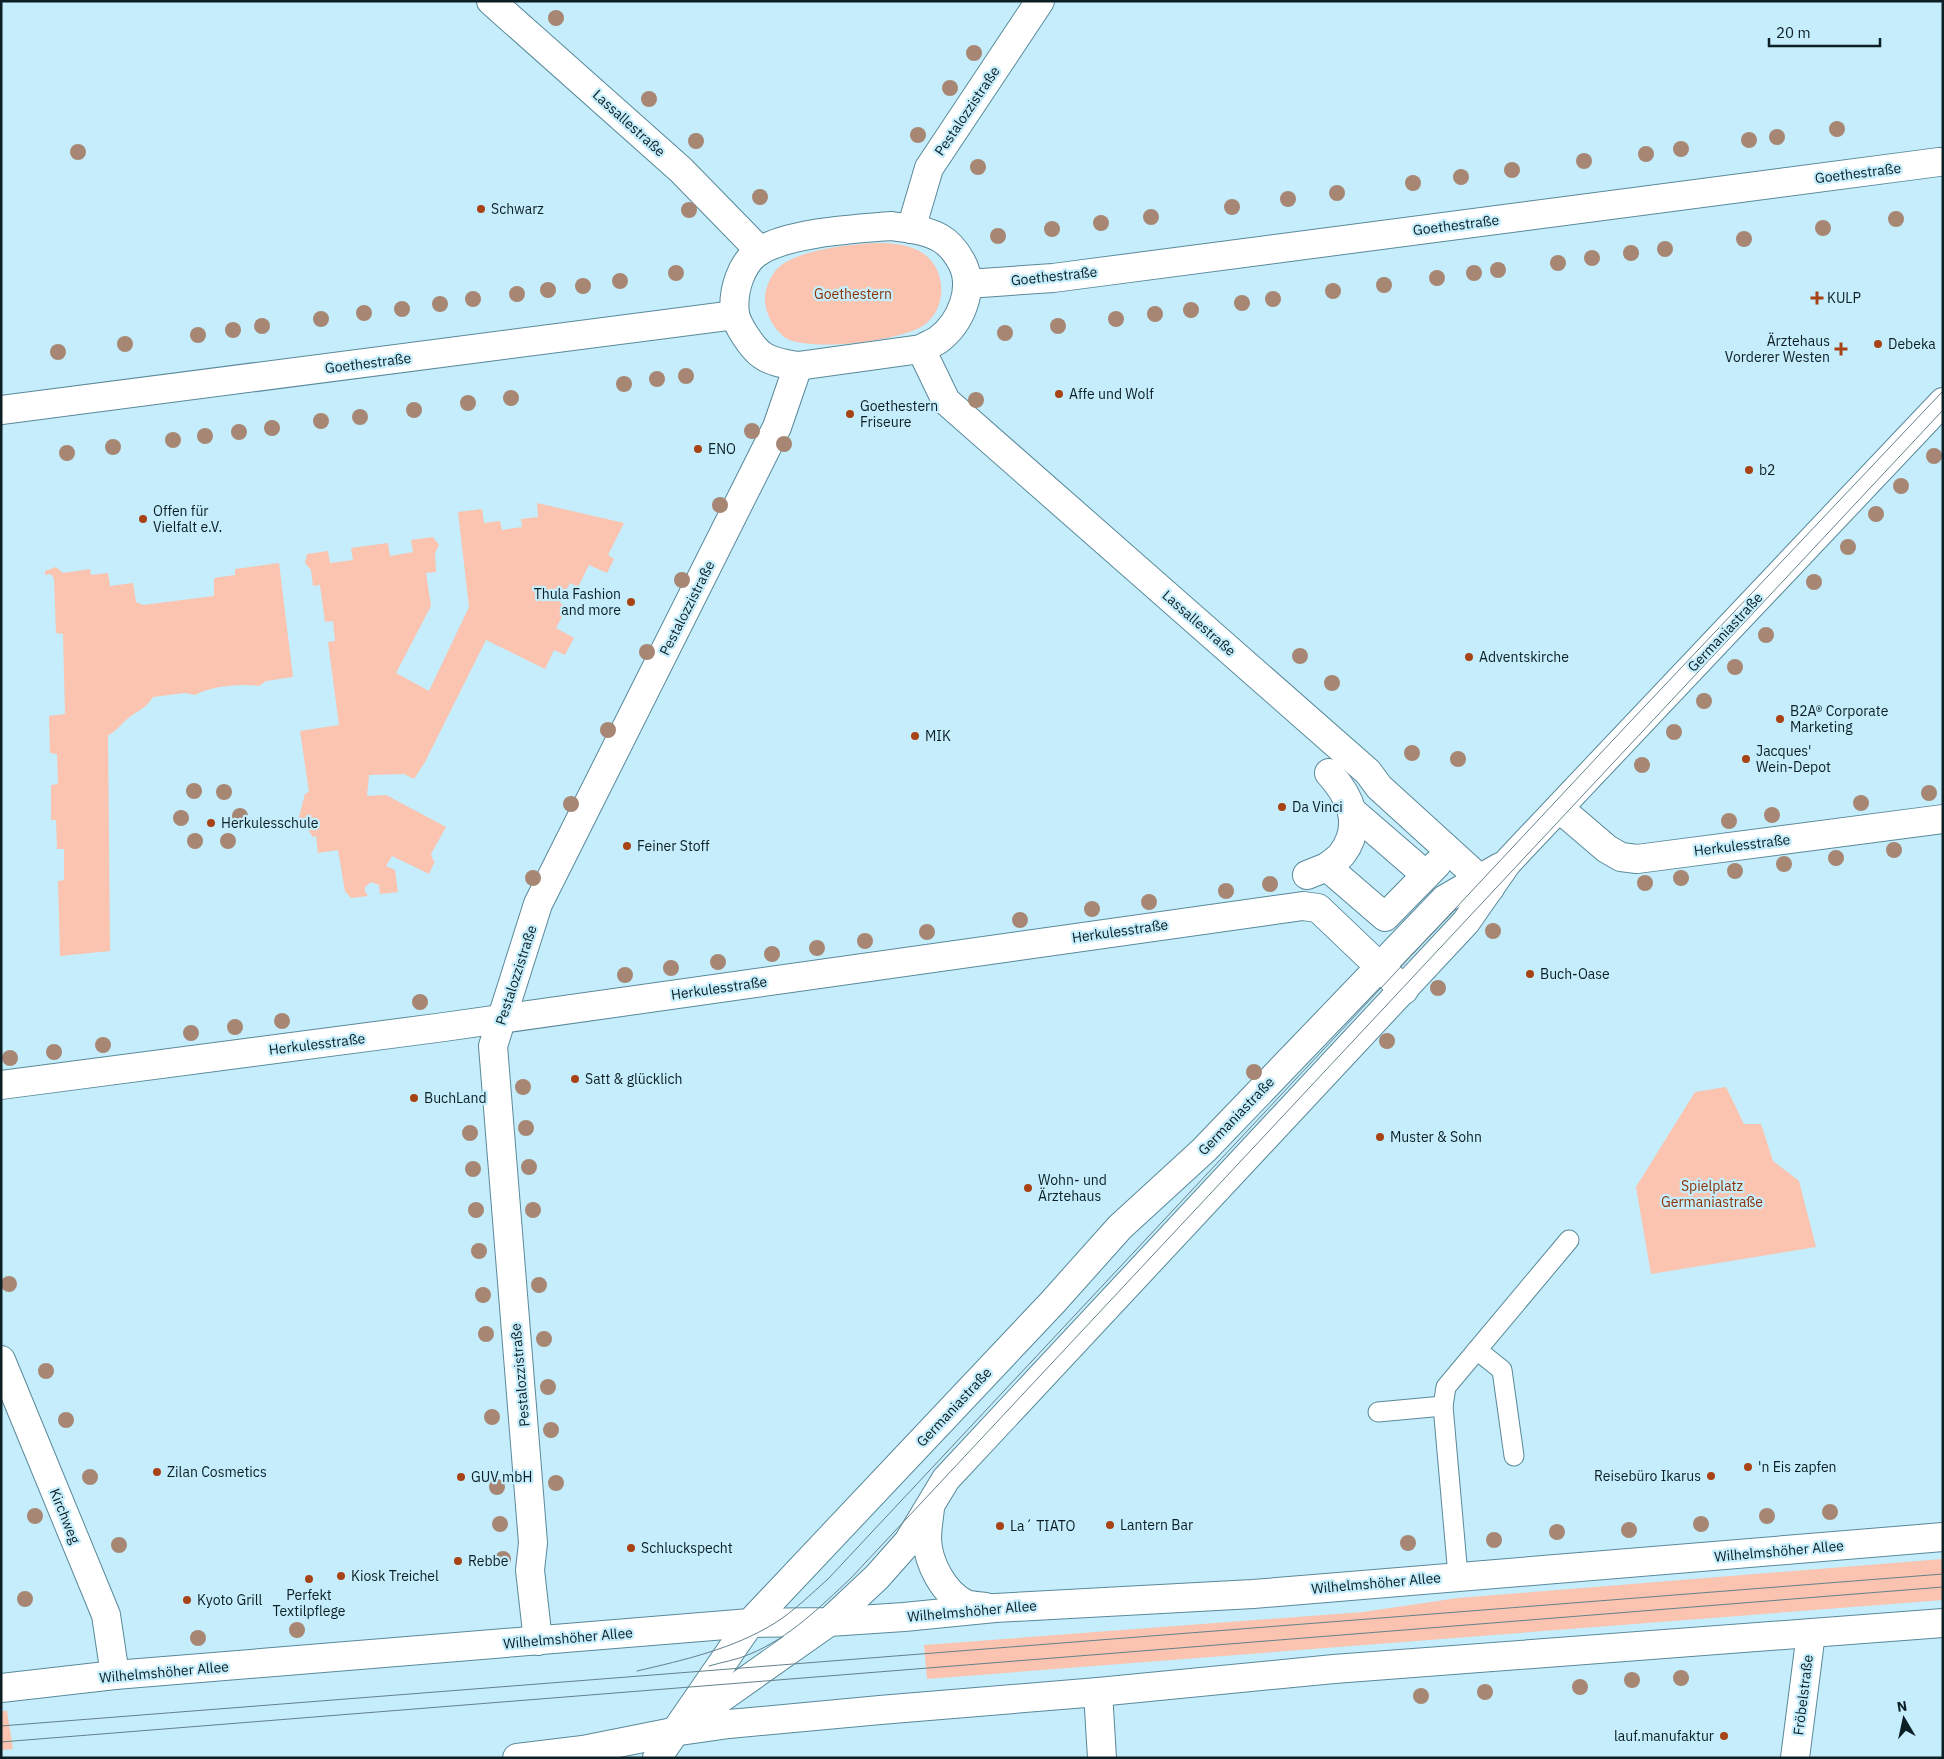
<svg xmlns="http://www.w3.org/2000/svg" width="1944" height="1759" font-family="'IBM Plex Sans',sans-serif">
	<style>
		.green { fill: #fac4b0 }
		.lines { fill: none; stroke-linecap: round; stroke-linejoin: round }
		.lane-casing { stroke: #59899a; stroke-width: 21 }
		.street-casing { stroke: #59899a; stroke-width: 30 }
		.secondary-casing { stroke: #59899a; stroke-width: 30 }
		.lane { stroke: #fff; stroke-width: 19 }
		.street { stroke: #fff; stroke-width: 28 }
		.secondary { stroke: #fff; stroke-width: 28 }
		.tram { stroke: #64818b; stroke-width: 1 }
		.tree { fill: #a78774 }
		.poi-dot { fill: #a84315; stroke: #c5edfb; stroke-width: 2 }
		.labels { text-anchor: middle; stroke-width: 4.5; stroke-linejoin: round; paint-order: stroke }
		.street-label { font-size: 14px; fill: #0b1f25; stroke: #c5edfb }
		.poi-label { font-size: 14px; fill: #0b1f25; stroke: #c5edfb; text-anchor: start }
		.park-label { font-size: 14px; fill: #8e3306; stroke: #c5edfb }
	</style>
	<rect width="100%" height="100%" fill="#c5edfb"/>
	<!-- green -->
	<g class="green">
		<path d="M873 243C888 243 903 243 917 250 946 263 950 306 924 325 902 341 807 353 784 337 781 334 777 330 774 326 767 315 763 303 766 290 768 283 771 276 776 270 794 250 847 245 873 243Z"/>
		<path d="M537 503 624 523 608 555 614 559 607 573 589 565 578 587 570 583 560 603 567 607 556 628 574 638 565 655 554 650 545 669 486 640 425 762 414 779 404 774 369 775 367 796 386 795 446 827 431 854 433 860 435 861 429 874 392 856 386 866 395 870 398 892 380 894 379 885 371 882 365 887V891L368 896 351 898 345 891 338 850 318 853 316 836 313 837 299 817 305 794 309 792 300 731 339 725 328 642 335 641 333 621 325 622 320 585 313 586 311 570 305 563 307 554 328 551 330 563 353 560 351 548 388 543 390 556 413 552 411 540 433 537 439 545 435 553 436 572 426 573 431 606 396 673 429 691 469 607 458 512 482 509 484 523 500 521 502 530 522 527 521 519 538 517Z"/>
		<path d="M279 563 293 677 266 681 259 686C241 683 210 686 195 695L185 693 153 697C146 709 136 711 126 720 120 725 116 732 108 735L110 951 60 956 58 881 64 880V849H57L56 820H51V785L58 784 57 754 50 753 49 716 65 714 63 634 56 633 54 579 51 574 45 575V571L56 567 63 573 90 569 91 575 108 573 110 586 133 583 136 602 143 605 214 596V578L235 575V569Z"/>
		<path d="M1726 1087 1744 1124H1761L1773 1161 1799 1181 1816 1247 1651 1274 1636 1187 1695 1092Z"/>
		<path d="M1943 1559V1600L927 1679 924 1645 1363 1612 1458 1598Z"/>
		<path d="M1 1711H7L13 1749 1 1750Z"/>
	</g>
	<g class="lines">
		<!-- lane casing -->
		<g class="lane-casing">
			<g id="lane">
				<path d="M1477 1350 1502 1370 1514 1456"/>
				<path d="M1378 1412 1443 1406"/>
				<path d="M1458 1576 1443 1406 1446 1387 1569 1240"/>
			</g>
		</g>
		<!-- street casing -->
		<g class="street-casing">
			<g id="street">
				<path d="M491 1 681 170 760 251"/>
				<path d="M891 226C907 228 926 230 940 238 949 243 956 252 961 261 976 287 961 323 938 340 933 343 926 346 921 349L798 366C786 364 771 362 762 355 752 348 737 325 735 314 732 292 741 261 761 250 794 232 854 229 891 226Z"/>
				<path d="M911 229 929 168 1040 1"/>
				<path d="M967 284 1053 278 1939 162"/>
				<path d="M921 349 946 401 1368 772 1379 787 1490 888"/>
				<path d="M1 410 735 315"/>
				<path d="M1559 808 1607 849 1621 857 1637 859 1943 819"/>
				<path d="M1352 811 1426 875"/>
				<path d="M1327 867C1332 863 1338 859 1342 854 1364 825 1350 796 1329 773"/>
				<path d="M1307 875 1327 867 1385 917 1437 864"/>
				<path d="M1 1085 444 1027 1303 906 1318 908 1404 990"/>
				<path d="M1 1360 106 1615 115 1675"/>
				<path d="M538 1641 530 1570 533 1543 493 1046 538 904 777 427 798 366"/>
				<path d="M1098 1692 1102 1758"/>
				<path d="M1795 1758 1811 1633"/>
			</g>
		</g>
		<!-- secondary casing -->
		<g class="secondary-casing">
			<g id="secondary">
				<path d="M930 1508C929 1518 927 1529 927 1539 928 1563 944 1594 966 1604 971 1606 980 1606 986 1607"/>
				<path d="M1 1688 115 1675 750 1623 829 1622 904 1617 995 1608 1253 1594 1943 1537"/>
				<path d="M673 1732 829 1622 877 1577 908 1542 946 1479 1466 922 1507 863 1520 849 1943 402"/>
				<path d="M517 1758 583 1750 673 1732 729 1724 880 1710 1098 1692 1334 1669 1943 1623"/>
				<path d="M657 1758 750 1623 1053 1302 1120 1227 1204 1150 1445 899 1500 867"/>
			</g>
		</g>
		<!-- lane -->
		<use href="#lane" class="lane"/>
		<!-- street -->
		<use href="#street" class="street"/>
		<!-- secondary -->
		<use href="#secondary" class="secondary"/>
		<!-- tram -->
		<g class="tram">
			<path d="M709 1666C722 1662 737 1660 750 1654 789 1638 820 1607 851 1578L1943 410"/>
			<path d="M637 1671C684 1660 733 1649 775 1623 794 1611 811 1594 828 1579L1628 724 1943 391"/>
			<path d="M1 1726 1943 1574"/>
			<path d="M1 1742 1943 1587"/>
		</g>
	</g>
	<!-- trees -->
	<g class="tree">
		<circle cx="556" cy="18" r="8"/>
		<circle cx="974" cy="53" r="8"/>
		<circle cx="950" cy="88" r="8"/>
		<circle cx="649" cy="99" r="8"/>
		<circle cx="1837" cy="129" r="8"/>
		<circle cx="918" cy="135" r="8"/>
		<circle cx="1777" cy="137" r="8"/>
		<circle cx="1749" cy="140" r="8"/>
		<circle cx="696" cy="141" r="8"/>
		<circle cx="1681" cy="149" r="8"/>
		<circle cx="78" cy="152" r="8"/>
		<circle cx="1646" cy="154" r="8"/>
		<circle cx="1584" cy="161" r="8"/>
		<circle cx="978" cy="167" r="8"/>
		<circle cx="1512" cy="170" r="8"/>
		<circle cx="1461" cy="177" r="8"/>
		<circle cx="1413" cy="183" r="8"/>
		<circle cx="1337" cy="193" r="8"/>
		<circle cx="760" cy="197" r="8"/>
		<circle cx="1288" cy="199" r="8"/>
		<circle cx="1232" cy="207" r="8"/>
		<circle cx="689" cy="210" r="8"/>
		<circle cx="1151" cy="217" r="8"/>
		<circle cx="1896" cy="219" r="8"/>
		<circle cx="1101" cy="223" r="8"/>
		<circle cx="1823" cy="228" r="8"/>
		<circle cx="1052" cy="229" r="8"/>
		<circle cx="998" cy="236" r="8"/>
		<circle cx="1744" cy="239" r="8"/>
		<circle cx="1665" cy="249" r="8"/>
		<circle cx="1631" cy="253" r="8"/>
		<circle cx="1592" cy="258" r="8"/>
		<circle cx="1558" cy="263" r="8"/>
		<circle cx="1498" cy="270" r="8"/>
		<circle cx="676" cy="273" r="8"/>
		<circle cx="1474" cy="273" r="8"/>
		<circle cx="1437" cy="278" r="8"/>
		<circle cx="620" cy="281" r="8"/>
		<circle cx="1384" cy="285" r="8"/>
		<circle cx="583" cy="286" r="8"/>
		<circle cx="548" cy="290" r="8"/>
		<circle cx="1333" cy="291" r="8"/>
		<circle cx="517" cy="294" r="8"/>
		<circle cx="473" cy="299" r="8"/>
		<circle cx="1273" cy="299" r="8"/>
		<circle cx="1242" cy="303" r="8"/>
		<circle cx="440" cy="304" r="8"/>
		<circle cx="402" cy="309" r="8"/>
		<circle cx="1191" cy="310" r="8"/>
		<circle cx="364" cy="313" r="8"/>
		<circle cx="1155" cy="314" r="8"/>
		<circle cx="321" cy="319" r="8"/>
		<circle cx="1116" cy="319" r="8"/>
		<circle cx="262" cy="326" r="8"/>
		<circle cx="1058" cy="326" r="8"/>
		<circle cx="233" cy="330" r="8"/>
		<circle cx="1005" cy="333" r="8"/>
		<circle cx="198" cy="335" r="8"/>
		<circle cx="125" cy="344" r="8"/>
		<circle cx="58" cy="352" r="8"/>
		<circle cx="686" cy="376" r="8"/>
		<circle cx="657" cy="379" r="8"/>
		<circle cx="624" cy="384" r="8"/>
		<circle cx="511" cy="398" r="8"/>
		<circle cx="976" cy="400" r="8"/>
		<circle cx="468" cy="403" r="8"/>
		<circle cx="414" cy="410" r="8"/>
		<circle cx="360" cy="417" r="8"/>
		<circle cx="321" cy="421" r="8"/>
		<circle cx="272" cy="428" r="8"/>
		<circle cx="752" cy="431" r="8"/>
		<circle cx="239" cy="432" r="8"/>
		<circle cx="205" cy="436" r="8"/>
		<circle cx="173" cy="440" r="8"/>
		<circle cx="784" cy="444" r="8"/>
		<circle cx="113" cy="447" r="8"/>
		<circle cx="67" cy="453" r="8"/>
		<circle cx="1934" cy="456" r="8"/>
		<circle cx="1901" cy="486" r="8"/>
		<circle cx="720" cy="505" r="8"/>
		<circle cx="1876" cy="514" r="8"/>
		<circle cx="1848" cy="547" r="8"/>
		<circle cx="682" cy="580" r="8"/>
		<circle cx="1814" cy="582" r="8"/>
		<circle cx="1766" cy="635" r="8"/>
		<circle cx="647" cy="652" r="8"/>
		<circle cx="1300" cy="656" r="8"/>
		<circle cx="1735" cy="667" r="8"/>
		<circle cx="1332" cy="683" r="8"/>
		<circle cx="1704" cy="701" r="8"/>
		<circle cx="608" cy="730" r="8"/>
		<circle cx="1674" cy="732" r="8"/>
		<circle cx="1412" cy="753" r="8"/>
		<circle cx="1458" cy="759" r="8"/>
		<circle cx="1642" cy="765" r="8"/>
		<circle cx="194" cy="791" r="8"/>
		<circle cx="224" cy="792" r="8"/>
		<circle cx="1929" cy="793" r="8"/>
		<circle cx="1861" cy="803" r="8"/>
		<circle cx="571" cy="804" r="8"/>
		<circle cx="1772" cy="815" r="8"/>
		<circle cx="240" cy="816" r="8"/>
		<circle cx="181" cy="818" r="8"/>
		<circle cx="1729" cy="821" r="8"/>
		<circle cx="195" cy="841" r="8"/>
		<circle cx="228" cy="841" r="8"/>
		<circle cx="1894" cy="850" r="8"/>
		<circle cx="1836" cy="858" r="8"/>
		<circle cx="1784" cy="864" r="8"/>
		<circle cx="1735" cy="871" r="8"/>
		<circle cx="533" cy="878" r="8"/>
		<circle cx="1681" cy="878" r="8"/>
		<circle cx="1645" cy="883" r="8"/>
		<circle cx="1270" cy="884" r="8"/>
		<circle cx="1226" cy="891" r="8"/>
		<circle cx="1149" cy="902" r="8"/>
		<circle cx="1092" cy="909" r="8"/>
		<circle cx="1020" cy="920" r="8"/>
		<circle cx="1493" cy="931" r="8"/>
		<circle cx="927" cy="932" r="8"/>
		<circle cx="865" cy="941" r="8"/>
		<circle cx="817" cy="948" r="8"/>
		<circle cx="772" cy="954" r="8"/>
		<circle cx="718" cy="962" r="8"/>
		<circle cx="671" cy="968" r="8"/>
		<circle cx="625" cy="975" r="8"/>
		<circle cx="1438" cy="988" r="8"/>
		<circle cx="420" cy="1002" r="8"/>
		<circle cx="282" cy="1021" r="8"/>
		<circle cx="235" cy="1027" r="8"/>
		<circle cx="191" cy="1033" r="8"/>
		<circle cx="1387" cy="1041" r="8"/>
		<circle cx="103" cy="1045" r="8"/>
		<circle cx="54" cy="1052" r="8"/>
		<circle cx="10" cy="1058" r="8"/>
		<circle cx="1254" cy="1072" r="8"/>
		<circle cx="523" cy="1087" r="8"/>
		<circle cx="526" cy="1128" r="8"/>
		<circle cx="470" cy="1133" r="8"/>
		<circle cx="529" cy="1167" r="8"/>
		<circle cx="473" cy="1169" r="8"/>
		<circle cx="476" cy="1210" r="8"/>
		<circle cx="533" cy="1210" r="8"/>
		<circle cx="479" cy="1251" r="8"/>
		<circle cx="9" cy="1284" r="8"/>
		<circle cx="539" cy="1285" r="8"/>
		<circle cx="483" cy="1295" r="8"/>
		<circle cx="486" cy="1334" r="8"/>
		<circle cx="544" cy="1339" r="8"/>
		<circle cx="46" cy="1371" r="8"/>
		<circle cx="548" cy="1387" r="8"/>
		<circle cx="492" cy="1417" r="8"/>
		<circle cx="66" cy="1420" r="8"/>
		<circle cx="551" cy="1430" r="8"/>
		<circle cx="90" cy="1477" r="8"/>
		<circle cx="556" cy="1483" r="8"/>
		<circle cx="497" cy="1487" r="8"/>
		<circle cx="1830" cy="1512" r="8"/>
		<circle cx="35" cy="1516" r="8"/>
		<circle cx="1767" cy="1516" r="8"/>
		<circle cx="500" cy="1524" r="8"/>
		<circle cx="1701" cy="1524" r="8"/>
		<circle cx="1629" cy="1530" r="8"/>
		<circle cx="1557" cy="1532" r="8"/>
		<circle cx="1494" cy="1540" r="8"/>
		<circle cx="1408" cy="1543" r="8"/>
		<circle cx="119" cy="1545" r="8"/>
		<circle cx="503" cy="1559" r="8"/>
		<circle cx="25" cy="1599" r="8"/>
		<circle cx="297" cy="1630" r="8"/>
		<circle cx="198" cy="1638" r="8"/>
		<circle cx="1681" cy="1678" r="8"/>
		<circle cx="1632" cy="1680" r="8"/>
		<circle cx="1580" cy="1687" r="8"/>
		<circle cx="1485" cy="1692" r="8"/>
		<circle cx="1421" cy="1696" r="8"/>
	</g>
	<!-- markers -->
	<g class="poi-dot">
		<circle cx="481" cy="209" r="5"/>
		<path d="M1814.5 290.5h5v5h5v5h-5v5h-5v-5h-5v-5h5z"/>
		<circle cx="1878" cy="344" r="5"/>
		<path d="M1838.5 341.5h5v5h5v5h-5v5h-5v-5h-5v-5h5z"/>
		<circle cx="1059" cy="394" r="5"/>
		<circle cx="850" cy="414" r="5"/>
		<circle cx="698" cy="449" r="5"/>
		<circle cx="1749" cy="470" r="5"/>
		<circle cx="143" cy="519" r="5"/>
		<circle cx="631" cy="602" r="5"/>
		<circle cx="1469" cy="657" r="5"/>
		<circle cx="1780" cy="719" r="5"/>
		<circle cx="915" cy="736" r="5"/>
		<circle cx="1746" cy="759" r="5"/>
		<circle cx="1282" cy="807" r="5"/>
		<circle cx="211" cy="823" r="5"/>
		<circle cx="627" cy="846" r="5"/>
		<circle cx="1530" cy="974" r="5"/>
		<circle cx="575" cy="1079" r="5"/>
		<circle cx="414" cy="1098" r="5"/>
		<circle cx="1380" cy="1137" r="5"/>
		<circle cx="1028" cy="1188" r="5"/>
		<circle cx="1748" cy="1467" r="5"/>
		<circle cx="157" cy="1472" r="5"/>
		<circle cx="1711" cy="1476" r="5"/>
		<circle cx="461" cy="1477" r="5"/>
		<circle cx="1110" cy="1525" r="5"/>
		<circle cx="1000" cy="1526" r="5"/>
		<circle cx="631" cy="1548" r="5"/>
		<circle cx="458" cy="1561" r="5"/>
		<circle cx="341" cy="1576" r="5"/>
		<circle cx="309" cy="1579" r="5"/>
		<circle cx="187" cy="1600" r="5"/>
		<circle cx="1724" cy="1736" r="5"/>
	</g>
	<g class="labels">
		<!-- street labels -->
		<g class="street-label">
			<text transform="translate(967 111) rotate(-56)" y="5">Pestalozzistraße</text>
			<text transform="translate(629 123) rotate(42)" y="5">Lassallestraße</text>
			<text transform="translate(1858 173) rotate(-7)" y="5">Goethestraße</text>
			<text transform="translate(1456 225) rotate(-7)" y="5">Goethestraße</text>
			<text transform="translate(1054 276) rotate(-6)" y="5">Goethestraße</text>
			<text transform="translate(368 363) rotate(-7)" y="5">Goethestraße</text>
			<text transform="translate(687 608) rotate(-63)" y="5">Pestalozzistraße</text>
			<text transform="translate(1199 623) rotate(41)" y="5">Lassallestraße</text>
			<text transform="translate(1725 632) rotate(-47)" y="5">Germaniastraße</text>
			<text transform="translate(1742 845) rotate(-7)" y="5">Herkulesstraße</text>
			<text transform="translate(1120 931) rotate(-8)" y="5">Herkulesstraße</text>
			<text transform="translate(516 975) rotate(-72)" y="5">Pestalozzistraße</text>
			<text transform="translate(719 988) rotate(-8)" y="5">Herkulesstraße</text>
			<text transform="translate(317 1044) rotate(-7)" y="5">Herkulesstraße</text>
			<text transform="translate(1236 1116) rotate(-46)" y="5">Germaniastraße</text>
			<text transform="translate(520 1375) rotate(-95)" y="5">Pestalozzistraße</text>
			<text transform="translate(954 1407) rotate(-47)" y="5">Germaniastraße</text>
			<text transform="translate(65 1516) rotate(68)" y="5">Kirchweg</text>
			<text transform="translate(1779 1551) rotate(-5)" y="5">Wilhelmshöher Allee</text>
			<text transform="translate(1376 1583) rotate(-5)" y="5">Wilhelmshöher Allee</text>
			<text transform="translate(972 1611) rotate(-5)" y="5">Wilhelmshöher Allee</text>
			<text transform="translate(568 1638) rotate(-5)" y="5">Wilhelmshöher Allee</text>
			<text transform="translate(164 1672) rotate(-5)" y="5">Wilhelmshöher Allee</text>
			<text transform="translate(1803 1695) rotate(-83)" y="5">Fröbelstraße</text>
		</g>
		<!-- poi labels -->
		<g class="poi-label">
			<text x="491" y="214">Schwarz</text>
			<text x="1827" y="303">KULP</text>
			<text x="1830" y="346" text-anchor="end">Ärztehaus<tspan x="1830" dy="16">Vorderer Westen</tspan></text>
			<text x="1888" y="349">Debeka</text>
			<text x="1069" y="399">Affe und Wolf</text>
			<text x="860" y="411">Goethestern<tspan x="860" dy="16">Friseure</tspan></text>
			<text x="708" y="454">ENO</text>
			<text x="1759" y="475">b2</text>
			<text x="153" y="516">Offen für<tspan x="153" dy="16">Vielfalt e.V.</tspan></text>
			<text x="621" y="599" text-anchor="end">Thula Fashion<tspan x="621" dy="16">and more</tspan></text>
			<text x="1479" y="662">Adventskirche</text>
			<text x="1790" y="716">B2A® Corporate<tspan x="1790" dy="16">Marketing</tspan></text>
			<text x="925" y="741">MIK</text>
			<text x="1756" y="756">Jacques'<tspan x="1756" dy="16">Wein-Depot</tspan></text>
			<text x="1292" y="812">Da Vinci</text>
			<text x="221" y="828">Herkulesschule</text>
			<text x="637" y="851">Feiner Stoff</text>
			<text x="1540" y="979">Buch-Oase</text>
			<text x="585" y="1084">Satt &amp; glücklich</text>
			<text x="424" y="1103">BuchLand</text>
			<text x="1390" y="1142">Muster &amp; Sohn</text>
			<text x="1038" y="1185">Wohn- und<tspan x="1038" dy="16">Ärztehaus</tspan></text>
			<text x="1758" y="1472">'n Eis zapfen</text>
			<text x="167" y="1477">Zilan Cosmetics</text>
			<text x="1701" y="1481" text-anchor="end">Reisebüro Ikarus</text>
			<text x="471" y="1482">GUV mbH</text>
			<text x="1120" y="1530">Lantern Bar</text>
			<text x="1010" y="1531">La´ TIATO</text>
			<text x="641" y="1553">Schluckspecht</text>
			<text x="468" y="1566">Rebbe</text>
			<text x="351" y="1581">Kiosk Treichel</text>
			<text x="309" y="1600" text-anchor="middle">Perfekt<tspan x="309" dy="16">Textilpflege</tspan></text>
			<text x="197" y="1605">Kyoto Grill</text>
			<text x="1714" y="1741" text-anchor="end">lauf.manufaktur</text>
		</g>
		<!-- park labels -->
		<g class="park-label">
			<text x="853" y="299">Goethestern</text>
			<text x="1712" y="1191">Spielplatz<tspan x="1712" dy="16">Germaniastraße</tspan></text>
		</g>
	</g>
	<!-- border -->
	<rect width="1944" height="1759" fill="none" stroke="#0b1f25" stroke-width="5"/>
	<!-- north arrow -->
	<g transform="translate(1904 1719) rotate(351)" stroke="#c5edfb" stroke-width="4" paint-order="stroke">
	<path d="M0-4L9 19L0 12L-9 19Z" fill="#0b1f25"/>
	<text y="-8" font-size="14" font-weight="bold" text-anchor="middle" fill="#0b1f25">N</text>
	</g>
	<!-- scale -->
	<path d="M1769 38v8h111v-8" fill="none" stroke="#0b1f25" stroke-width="2.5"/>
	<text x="1776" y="38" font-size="15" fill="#0b1f25" stroke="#c5edfb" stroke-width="4" paint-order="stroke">20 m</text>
</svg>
